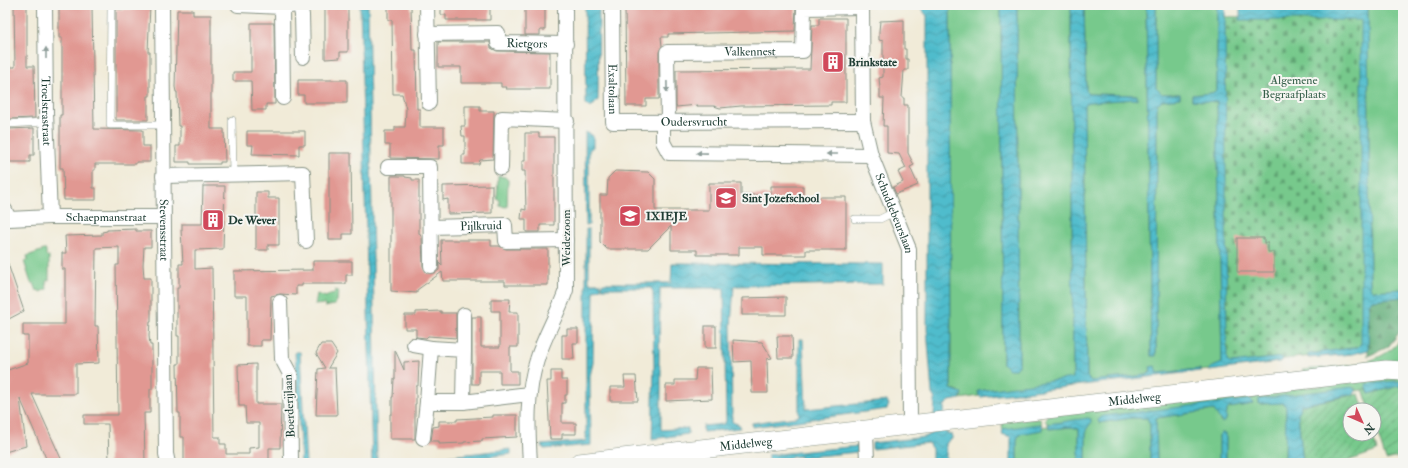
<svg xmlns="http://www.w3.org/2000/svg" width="1408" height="468" font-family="'IM FELL Double Pica',serif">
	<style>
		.green { fill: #77c98c; stroke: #4b8360 }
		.forest { fill: url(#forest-firs); stroke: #407556 }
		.cemetery { fill: url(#cemetery-stones); stroke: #4b8360 }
		.garden { fill: url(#garden-furrows); stroke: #4b8360 }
		.water { fill: url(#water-waves); stroke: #387c80 }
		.building { fill: #e19892 }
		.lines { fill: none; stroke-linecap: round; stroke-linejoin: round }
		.lane-casing { stroke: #889486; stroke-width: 8 }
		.street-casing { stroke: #889486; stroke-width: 16 }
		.secondary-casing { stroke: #889486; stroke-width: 20 }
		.lane { stroke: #fff; stroke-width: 7 }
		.street { stroke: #fff; stroke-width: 14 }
		.secondary { stroke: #fff; stroke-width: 19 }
		.oneway { fill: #8f9e9a }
		.labels { text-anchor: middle; stroke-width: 4; stroke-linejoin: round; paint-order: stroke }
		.street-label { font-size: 12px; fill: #1f3d34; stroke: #f6f6f2 }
		.poi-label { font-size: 12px; font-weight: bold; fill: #1f3d34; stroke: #f6f6f2; text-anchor: start }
		.park-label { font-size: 12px; fill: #35604a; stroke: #f6f6f2 }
	</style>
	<defs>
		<pattern id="forest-firs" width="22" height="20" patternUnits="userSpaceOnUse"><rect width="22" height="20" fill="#61ad78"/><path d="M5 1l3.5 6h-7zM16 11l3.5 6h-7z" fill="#4f8e63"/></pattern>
		<pattern id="cemetery-stones" width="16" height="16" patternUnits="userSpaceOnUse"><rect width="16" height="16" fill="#77c98c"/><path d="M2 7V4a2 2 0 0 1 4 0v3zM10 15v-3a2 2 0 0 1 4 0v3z" fill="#61a473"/></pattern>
		<pattern id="garden-furrows" width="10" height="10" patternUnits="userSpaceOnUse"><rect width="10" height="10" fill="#77c98c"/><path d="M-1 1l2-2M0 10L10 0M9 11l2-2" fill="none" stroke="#61a473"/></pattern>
		<pattern id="water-waves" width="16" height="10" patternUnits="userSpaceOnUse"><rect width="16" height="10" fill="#50bccc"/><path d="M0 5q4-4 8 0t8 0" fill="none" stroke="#429aa6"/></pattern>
	</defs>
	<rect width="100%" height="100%" fill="#f6f6f2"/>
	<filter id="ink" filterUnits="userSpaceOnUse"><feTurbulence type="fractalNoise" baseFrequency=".025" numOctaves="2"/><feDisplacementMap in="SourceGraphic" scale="8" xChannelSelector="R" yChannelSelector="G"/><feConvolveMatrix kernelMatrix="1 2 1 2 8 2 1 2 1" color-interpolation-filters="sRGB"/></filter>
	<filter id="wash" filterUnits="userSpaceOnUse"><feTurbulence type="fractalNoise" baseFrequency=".012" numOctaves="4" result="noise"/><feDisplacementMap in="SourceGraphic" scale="16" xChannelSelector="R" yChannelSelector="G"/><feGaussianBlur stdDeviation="0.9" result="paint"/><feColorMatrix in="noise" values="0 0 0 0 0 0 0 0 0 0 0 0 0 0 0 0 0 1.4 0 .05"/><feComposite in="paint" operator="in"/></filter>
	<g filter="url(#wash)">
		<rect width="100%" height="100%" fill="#f1ebd8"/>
		<!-- green -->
		<g class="green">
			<path d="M950 5H1001L1003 364 1015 369 1019 366 1017 5H1071L1073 379 978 391 979 396 960 399 962 396 959 391 951 389Z"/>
			<path d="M1084 5H1146L1151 356 1156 355 1157 104 1162 100 1180 98V94H1162L1156 88V5H1217V90L1212 93 1192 95V100L1217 102 1222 364 1210 368 1209 370 1200 371V369L1158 373 1155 366 1147 375 1090 381 1087 377 1084 105 1089 102 1136 99 1137 95 1089 94 1086 90Z"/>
			<path d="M1368 5H1403V289L1374 291 1371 290 1370 286Z"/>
			<path d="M498 176 505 177 508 180 507 207 500 206V200L497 199Z"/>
			<path d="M44 250H46V256L49 257V280L46 281 47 289 40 292 39 290 37 291 34 283H31L24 261 28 260 27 256Z"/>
			<path d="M335 290 338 291 337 301 334 305 325 307 324 304 315 305 317 294 326 297 330 294 335 293Z"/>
			<path d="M1401 339 1403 342 1399 350 1403 364 1305 373 1302 370C1335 366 1379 369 1401 339Z"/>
			<path d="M1403 377V382L1397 381 1366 385 1367 389 1356 391 1355 388 1259 399V404L1283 403 1286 407 1285 463H1226V433L1219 435V463H1157L1156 418 1214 410 1219 416 1220 422 1226 420 1227 410 1229 408 1253 404 1251 399 1099 423 1131 418H1147L1150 424V463H1086V430L1091 419 1048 424 1045 420 1047 415Z"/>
			<path d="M1040 419 1042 425 1003 429 1002 426 1004 420Z"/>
			<path d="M1048 426 1049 429 1072 427 1079 429V463H1017V439L1020 434 1041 430 1042 427Z"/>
		</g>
		<!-- forest -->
		<path class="forest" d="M1403 297V328L1388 347 1368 356 1369 304 1372 300Z"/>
		<!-- cemetery -->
		<path class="cemetery" d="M1365 13 1364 350 1225 366 1222 17Z"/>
		<!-- garden -->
		<g class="garden">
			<path d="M1398 386H1403V456L1386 460 1374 423V410H1370L1363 389H1367L1369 394Z"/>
			<path d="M1359 394 1364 410H1350V434H1372L1377 451 1342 463H1303L1298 414 1301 405Z"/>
		</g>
		<!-- water -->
		<g class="water">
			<path d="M360 5H368L377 463H372Z"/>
			<path d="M585 5H599L598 100 591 108 586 104Z"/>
			<path d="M914 5H950L951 389 962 393 960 399 950 401 944 406 945 429 947 433 952 435V439L949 440 946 444V463H932V449L928 443 872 449V443L925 437 933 433 935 399 932 394 927 329V16L920 7Z"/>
			<path d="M1001 5H1017L1019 366 1015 369H1009L1003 364Z"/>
			<path d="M1071 5H1084L1086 90 1089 94 1137 95V99L1089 102 1084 105 1087 377 1091 381 1147 375 1151 372 1150 367 1155 366 1158 373 1200 369V371L981 397 979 396 978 391 1073 378Z"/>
			<path d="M1146 5H1156V88L1162 94H1180V98L1162 100 1157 104 1156 356H1151Z"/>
			<path d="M1217 5H1225L1227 361 1230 363 1282 357 1283 360 1279 362 1209 371 1210 368 1222 363 1217 102 1192 100V95L1212 93 1217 90Z"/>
			<path d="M1240 5H1368L1370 286 1371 290 1374 291 1403 289V297L1372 300 1369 304 1368 350 1353 354 1308 358V354L1358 347 1361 343V20H1240Z"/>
			<path d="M585 132 593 136V147L589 150V225H586Z"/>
			<path d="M586 229H589V283H601V288L594 291 593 363 590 376 591 445 544 449 542 445 586 441Z"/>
			<path d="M672 263 883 264V284L734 286 731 325 732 422 740 425V428L703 432V426L724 424 726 421 724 288H660L659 364 661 369V430L688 428V434L652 439 654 366 653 292 651 288H602L603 283H671Z"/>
			<path d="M799 339H803L806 409 887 401 889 405 887 409 752 427V423L797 417 799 415Z"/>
			<path d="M295 352H300L306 463H301Z"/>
			<path d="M1397 381 1403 382V386H1398L1369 394 1366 384Z"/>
			<path d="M1352 387 1356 391 1354 394 1301 405 1298 414 1303 463H1285L1286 407 1283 403 1259 404V399Z"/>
			<path d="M1251 399 1253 404 1229 408 1227 410 1226 420 1222 423 1214 410 1156 418 1157 463H1150V424L1147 418H1131L1099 423 1098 420 1103 416Z"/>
			<path d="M1088 418 1091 419V423L1086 430V463H1079V429L1072 427 1049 429 1048 424Z"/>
			<path d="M1039 424 1042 425V430L1020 434 1017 439V463H1011V437L1002 434 1003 429Z"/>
			<path d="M1221 433H1226V463H1219V435Z"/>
			<path d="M858 446V452L806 457V463H800V456L768 461V455Z"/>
			<path d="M511 449V454L435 463H390Z"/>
		</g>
		<g id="blocks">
			<!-- building -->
			<g class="building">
				<path d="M14 5H27V66H34L35 118 8 119V114H6L5 67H15Z"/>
				<path d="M59 5H92L94 129 143 130V146H150V162H136V164H95V170H93V188H96V200H64L63 168H60V115H62V38H59Z"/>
				<path d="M133 5H150L148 52H150V96H148V120H116V9H133Z"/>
				<path d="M325 5 348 6V52H340V58L325 59Z"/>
				<path d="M388 5H411L412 50H416L417 109H420V127H444V145H439V159L390 158V145H385V131H395V127H405L406 109 402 94H393L392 20H388Z"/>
				<path d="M441 5H490V20H446V15H441Z"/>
				<path d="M525 5H545V30H540V35H525Z"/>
				<path d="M625 5H648V7H661V9L796 6 795 31 668 34V37H661L662 46 659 52V99H646V106H626Z"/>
				<path d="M177 10H193V15H211V129H224L225 162H220V164H190V162H176V146H180V126H178L177 92H176L175 87Z"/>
				<path d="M819 18H846V102H831V105L741 106 720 108 714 106H697L698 105 676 107V70L810 69 812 25H819Z"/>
				<path d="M904 20V49H906V59H908V70H904L902 98H904V105H908V153L914 165 910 167 918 185 896 194 893 187 903 182 898 172 906 168 899 154 887 153V126H883L884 98H880V88L879 78 883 77V41L879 40V31L880 21Z"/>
				<path d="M251 23H274L275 104H266V110H252L251 81H233V72H251Z"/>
				<path d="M438 42H490L491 48 497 51 550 52V89H506L507 87H501V83H461V67H438Z"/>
				<path d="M298 80H347V103H304V95H298Z"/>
				<path d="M465 106H480V111H494L493 159 480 160 479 164H462V155H465V136H462L461 126H465Z"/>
				<path d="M34 128V155H30V162H5V138H8V129Z"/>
				<path d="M247 131H305V145H299V155L252 154 253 145H247Z"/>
				<path d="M525 133H539V137H554V225H540V232H526V219H521L522 209 526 210 525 171H522V161H525Z"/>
				<path d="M329 153H351L352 234H343V240H329Z"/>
				<path d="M615 171 648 172 655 179V210H709V183H741V195H771V186H803V197H846V250H806V255H763V247H739V255H697V250H671V226L648 249H607L600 242V195H607L608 178Z"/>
				<path d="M391 176H405V177L412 178V180H419V233L422 238 423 266 427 273H435L439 270V263L442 266 441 240H491V246H499L506 249H548V285H505V281H443L442 272 417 290V293L391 291Z"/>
				<path d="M492 185V213L448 214V199L443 200V186Z"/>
				<path d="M203 186H225L223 249 195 250V269L212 268 214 437H220V444H226V454H249V448L259 447V423H246L245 406H239L238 365 256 364V404H281L280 448H269V463H212V461H200V463H184V437H180V413H178L177 364H179V336H177V288H179V264H183L181 230H182V224H202Z"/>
				<path d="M256 192H268V198H279V245H268V250H256Z"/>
				<path d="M136 229V231H151V247H144L143 265 144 278H151V322H150L149 336 150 345H152V389H150V413H144L145 463H109L108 424H84V415H118L116 265H119V247L96 248 95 326H98L99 363 76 364V394H32L63 463H48L20 398 26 446 5 452V371L28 363V336H23V324H65V269H62V253H66L65 236 102 235V232L107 231V230Z"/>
				<path d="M1237 238H1264V243H1268V252H1274V272H1237Z"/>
				<path d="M5 261H7L24 311 5 321Z"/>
				<path d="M313 261H352V275H346V284H302V286H296V295L280 294 271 296 270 340H261V346H247V296H234V271L313 270Z"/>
				<path d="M786 297V315H742V298Z"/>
				<path d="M491 299H510L509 312H518V347H510V371H518V384H500V371H479V384H472V317H481V347H500V311H491Z"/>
				<path d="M441 311V313H456V338L428 336 426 338 416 337V329H405V315H416V312Z"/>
				<rect x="705" y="326" width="11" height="22"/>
				<path d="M567 329H578V343H573L574 359H562V335H567Z"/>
				<path d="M777 336H792L793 358H778Z"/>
				<path d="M733 340 762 342 772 358 767 359 768 393H752L751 361 734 362Z"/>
				<path d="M321 344H331L337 353 328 368H335L337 415H316L318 369 325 368 316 353Z"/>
				<path d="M395 350 404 370V362L419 361 418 386H416V404H415V439H390V414H392V397H393L394 379H395Z"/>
				<path d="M696 368H711L712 399 666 401V385H675V380H695Z"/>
				<path d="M551 371H561V380H567V395H565V403H562V423H576V434H562V439H550L547 381H551Z"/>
				<path d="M624 376H636L638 401H610V387H625Z"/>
				<path d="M493 415H517V437L482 439V441L464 442V443L439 444V441H431L433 427 439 426V421H457V419L493 417Z"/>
			</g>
		</g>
	</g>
	<g filter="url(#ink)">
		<use href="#blocks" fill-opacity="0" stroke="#889486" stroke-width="1"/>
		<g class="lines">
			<!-- lane casing -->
			<g class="lane-casing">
				<g id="lane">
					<path d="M111 5 110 125H162"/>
					<path d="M232 120 233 175"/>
					<path d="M5 124 46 122"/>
					<path d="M855 219H880L894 212"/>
				</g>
			</g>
			<!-- street casing -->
			<g class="street-casing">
				<g id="street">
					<path id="s1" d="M45 5 46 112 50 217"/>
					<path id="s2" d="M162 5 166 454 168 463"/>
					<path d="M238 5 282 7 297 5"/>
					<path d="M300 5 302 15 303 57"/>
					<path d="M427 5 429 103"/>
					<path id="s3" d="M612 5 613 122 863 121"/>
					<path id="s4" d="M862 5 863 121 871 155 909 249 910 426"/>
					<path d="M282 7 283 98"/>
					<path id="s5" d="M427 34 498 33V43L566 44"/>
					<path id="s6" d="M668 122 667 52 803 51 804 8 862 7"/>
					<path d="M663 123V142L669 153 871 155"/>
					<path d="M388 167H430L431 266"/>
					<path d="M501 168 502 118 567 121"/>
					<path d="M163 176 303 173 306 241"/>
					<path id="s7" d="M5 210 9 219 50 217H163"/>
					<path id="s8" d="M431 227 505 225 506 241 566 240"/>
					<path d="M280 302 282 359 290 374 291 463"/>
					<path d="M464 315V350"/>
					<path d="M414 345 431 348"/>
					<path d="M427 402 431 348 464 350 463 402"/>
					<path d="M866 430 867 463"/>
					<path d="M423 438 427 402H463L529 394"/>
					<path d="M530 463C528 429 526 393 537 360 544 336 558 314 566 290L565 5"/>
				</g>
			</g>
			<!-- secondary casing -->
			<g class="secondary-casing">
				<g id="secondary">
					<path id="s9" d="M579 463 1386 370 1403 371"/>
				</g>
			</g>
			<!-- lane -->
			<use href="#lane" class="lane"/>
			<!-- street -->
			<use href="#street" class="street"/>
			<!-- secondary -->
			<use href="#secondary" class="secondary"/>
		</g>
		<!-- one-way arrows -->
		<defs><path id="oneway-solid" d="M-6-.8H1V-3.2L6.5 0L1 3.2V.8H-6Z"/></defs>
		<g class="oneway">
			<use href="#oneway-solid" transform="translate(46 53) rotate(-90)"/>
			<use href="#oneway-solid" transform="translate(667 87) rotate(89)"/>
			<use href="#oneway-solid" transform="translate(702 153) rotate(-179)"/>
			<use href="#oneway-solid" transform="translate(832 154) rotate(-180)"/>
		</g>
	</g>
	<!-- icons -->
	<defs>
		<g id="building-square" transform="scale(1.15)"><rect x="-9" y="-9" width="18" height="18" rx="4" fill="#d1495b" stroke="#f6f6f2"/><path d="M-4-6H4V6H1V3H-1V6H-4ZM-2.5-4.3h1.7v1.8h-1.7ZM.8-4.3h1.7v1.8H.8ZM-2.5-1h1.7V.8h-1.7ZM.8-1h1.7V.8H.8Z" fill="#fff"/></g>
		<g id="school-square" transform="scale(1.15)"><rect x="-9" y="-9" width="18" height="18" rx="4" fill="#d1495b" stroke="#f6f6f2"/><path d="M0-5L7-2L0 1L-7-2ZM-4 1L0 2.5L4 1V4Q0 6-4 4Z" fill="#fff"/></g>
	</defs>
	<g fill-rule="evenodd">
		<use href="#building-square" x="833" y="62"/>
		<use href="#school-square" x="726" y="198"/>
		<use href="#school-square" x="630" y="216"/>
		<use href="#building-square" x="213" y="220"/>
	</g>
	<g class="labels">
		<!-- street labels -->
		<g class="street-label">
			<text dy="4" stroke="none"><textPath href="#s5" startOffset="110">Rietgors</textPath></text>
			<text dy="4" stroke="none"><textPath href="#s6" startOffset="153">Valkennest</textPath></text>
			<text dy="4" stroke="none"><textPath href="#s3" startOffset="84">Exaltolaan</textPath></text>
			<text dy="4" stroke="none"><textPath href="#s1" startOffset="106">Troelstrastraat</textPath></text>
			<text dy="4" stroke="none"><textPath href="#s3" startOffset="198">Oudersvrucht</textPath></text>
			<text dy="4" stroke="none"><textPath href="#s4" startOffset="214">Schuddebeurslaan</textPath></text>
			<text dy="4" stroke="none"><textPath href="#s7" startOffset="107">Schaepmanstraat</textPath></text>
			<text dy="4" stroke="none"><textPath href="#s8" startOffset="50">Pijlkruid</textPath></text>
			<text dy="4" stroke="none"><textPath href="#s2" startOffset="225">Stevensstraat</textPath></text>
			<text transform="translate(566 238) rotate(-90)" y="4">Weidezoom</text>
			<text dy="4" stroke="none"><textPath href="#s9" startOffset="559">Middelweg</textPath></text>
			<text transform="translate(289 406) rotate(-93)" y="4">Boerderijlaan</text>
			<text dy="4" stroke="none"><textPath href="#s9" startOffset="168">Middelweg</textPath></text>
		</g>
		<!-- poi labels -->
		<g class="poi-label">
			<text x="848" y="66">Brinkstate</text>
			<text x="742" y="202">Sint Jozefschool</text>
			<text x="646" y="220">IXIEJE</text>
			<text x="228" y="224">De Wever</text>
		</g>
		<!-- park labels -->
		<g class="park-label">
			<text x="1294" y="84">Algemene<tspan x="1294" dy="14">Begraafplaats</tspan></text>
		</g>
	</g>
	<!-- margin -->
	<rect width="1408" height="468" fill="none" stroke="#f6f6f2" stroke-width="20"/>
	<!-- north arrow -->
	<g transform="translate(1362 422) rotate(135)"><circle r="19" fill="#f6f6f2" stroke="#a0aca6"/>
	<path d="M0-3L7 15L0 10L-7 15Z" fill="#d1495b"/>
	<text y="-6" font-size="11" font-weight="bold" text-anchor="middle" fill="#1f3d34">N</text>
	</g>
</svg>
